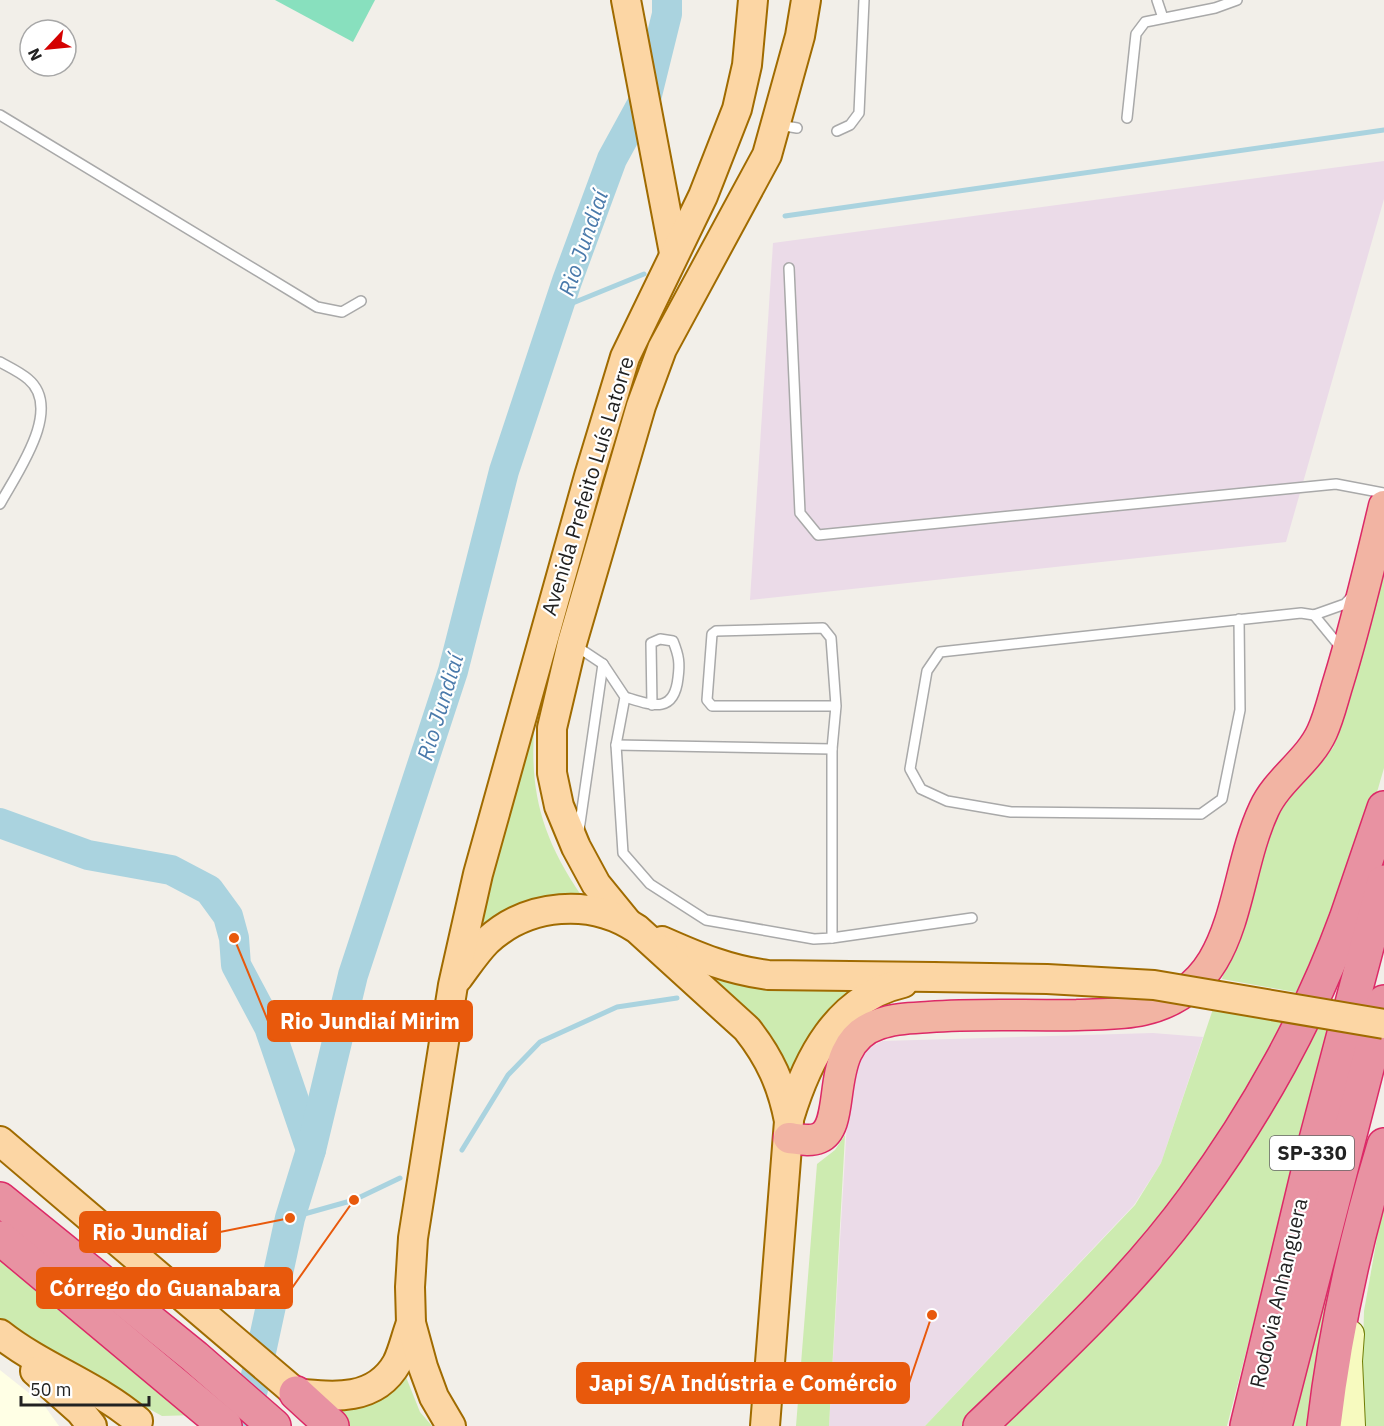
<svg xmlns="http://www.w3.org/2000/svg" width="1384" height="1426" font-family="'IBM Plex Sans',sans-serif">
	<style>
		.industrial { fill: #ebdbe8 }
		.education { fill: #ffffe5 }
		.grass { fill: #cdebb0 }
		.pitch { fill: #88e0be }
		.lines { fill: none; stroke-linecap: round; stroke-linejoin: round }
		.stream { stroke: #aad3df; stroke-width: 5 }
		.river { stroke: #aad3df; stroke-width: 30 }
		.service-casing { stroke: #a9a9a9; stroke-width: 12 }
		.secondary-casing { stroke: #707d05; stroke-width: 28 }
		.primary-casing { stroke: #a06b00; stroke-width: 32 }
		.trunk-casing { stroke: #dc2a67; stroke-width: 33 }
		.motorway-casing { stroke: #dc2a67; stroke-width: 36 }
		.service { stroke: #fff; stroke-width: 9 }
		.secondary { stroke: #f7fabf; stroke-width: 26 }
		.primary { stroke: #fcd6a4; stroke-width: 28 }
		.trunk { stroke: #f2b4a3; stroke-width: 30 }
		.motorway { stroke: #e892a2; stroke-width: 33 }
		.primary-bridge-casing { stroke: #a06b00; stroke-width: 32; stroke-linecap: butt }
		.primary-bridge { stroke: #fcd6a4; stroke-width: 28 }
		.labels { text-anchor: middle; stroke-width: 4.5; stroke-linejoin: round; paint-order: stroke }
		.shield { fill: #fff; stroke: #646464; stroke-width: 1.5 }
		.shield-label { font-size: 20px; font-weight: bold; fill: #222 }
		.street-label { font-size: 21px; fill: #222; stroke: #fff }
		.water-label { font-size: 22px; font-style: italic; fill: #4a7aab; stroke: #fff }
		.leader { fill: none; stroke: #e8590c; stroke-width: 2 }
		.callout-dot { fill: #e8590c; stroke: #fff; stroke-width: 2 }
		.callout { fill: #e8590c; stroke: #e8590c; stroke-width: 2 }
		.callout-label { font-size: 22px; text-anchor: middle; font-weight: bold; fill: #fff }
	</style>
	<rect width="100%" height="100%" fill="#f2efe9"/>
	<!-- industrial -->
	<g class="industrial">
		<path d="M1384 161V199L1286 542 750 600 773 243Z"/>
		<path d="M1153 1033 1203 1037 1161 1163 1134 1205 925 1426H829L850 1072 862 1051 883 1041Z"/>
	</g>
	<!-- education -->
	<path class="education" d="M0 1370 44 1405 59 1426H0Z"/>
	<!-- grass -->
	<g class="grass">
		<path d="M1384 563V768L1375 799 1300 993 1222 979 1272 812 1333 748 1338 735Z"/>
		<path d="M537 700C527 779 536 829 581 895 539 891 506 905 474 930Z"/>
		<path d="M710 975 877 982 791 1073 773 1038 760 1020Z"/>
		<path d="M1214 1006 1289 1021 1238 1113 1147 1239 966 1426H925L1135 1205 1161 1163Z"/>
		<path d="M1311 1026 1329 1029 1227 1426H1003Z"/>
		<path d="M1370 1121 1323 1346 1312 1426H1293L1366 1123Z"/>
		<path d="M845 1135 829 1426H796L817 1164 835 1150Z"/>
		<path d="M1384 1199V1426H1361L1364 1311Z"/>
		<path d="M0 1258 197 1415 162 1416 32 1344 0 1318Z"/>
		<path d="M406 1377 420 1412 432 1426H349L330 1409 391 1390Z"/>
	</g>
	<!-- pitch -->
	<path class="pitch" d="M275 0H375L353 42Z"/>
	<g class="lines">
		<!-- stream -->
		<g class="stream">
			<path d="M785 216 1384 130"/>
			<path d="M558 309 644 274"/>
			<path d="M462 1150 508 1075 540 1042 617 1007 677 998"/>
			<path d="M290 1218 354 1200 400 1178"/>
		</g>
		<!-- river -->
		<g class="river">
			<path d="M0 823 88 855 171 870 209 890 228 916 234 938 236 965 269 1027 311 1150"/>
			<path d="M245 1426 290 1218 311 1150 353 975 453 671 504 471 567 281 612 159 647 95 667 14V0"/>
		</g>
		<!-- service casing -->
		<g class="service-casing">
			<g id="service">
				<path d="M1157 0 1163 18"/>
				<path d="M0 115 317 307 342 312 361 301"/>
				<path d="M1127 118 1136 34 1145 22 1215 8 1237 0"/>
				<path d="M779 125 797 128"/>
				<path d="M837 131 850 125 859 113 864 0"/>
				<path d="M789 268 800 513 818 535 1336 484 1384 493"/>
				<path d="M0 362C9 367 20 372 28 379 64 409 16 474 0 504"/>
				<path d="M1314 615 1341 648"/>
				<path d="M1239 619 1240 710 1222 799 1201 814 1011 812 947 801 921 789 910 769 927 671 940 652 1301 613 1314 615 1345 604 1353 595"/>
				<path d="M576 646 603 664 625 697 616 745 623 853 650 884 706 920 814 939 832 938V749L836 706 831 638 823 628 716 631 712 634 707 700 712 706H836"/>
				<path d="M625 697C651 705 674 715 678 678 680 663 679 656 673 641L660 639 651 643 652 705"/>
				<path d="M616 745 832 749"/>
				<path d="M579 830 603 664"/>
				<path d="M832 938 972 918"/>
			</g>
		</g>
		<!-- secondary casing -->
		<g class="secondary-casing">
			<path id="secondary" d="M1351 1334 1349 1361 1352 1426"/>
		</g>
		<!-- primary casing -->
		<g class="primary-casing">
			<g id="primary">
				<path d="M626 0 674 253"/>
				<path d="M627 922 596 884 576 847 559 806 552 773V728L572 643 641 406 662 349 767 155 800 36 806 0"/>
				<path d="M662 941C698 957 729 970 768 975L933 977"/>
				<path d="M458 978C467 966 476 952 487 941 528 903 591 898 637 929L747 1029C770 1058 782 1085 789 1121L765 1426"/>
				<path d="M789 1119C807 1059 837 998 903 983"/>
				<path d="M0 1141 296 1393C333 1397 375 1402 397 1363 403 1351 406 1336 411 1323"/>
				<path d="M0 1334C43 1368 96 1385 138 1421"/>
				<path d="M35 1371 80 1411 92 1426"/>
				<path d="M451 1426 434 1397 423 1367 411 1323 410 1287 413 1238 453 985 478 874 589 476 625 357 703 196 737 109 747 65 753 0"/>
			</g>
		</g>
		<!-- trunk casing -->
		<g class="trunk-casing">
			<path id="trunk" d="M789 1138C798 1139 810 1142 819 1138 850 1125 820 1043 879 1024 895 1018 913 1018 929 1017 978 1013 1028 1016 1077 1015 1098 1014 1122 1015 1143 1010 1242 987 1229 884 1264 809 1277 780 1309 761 1322 732 1329 717 1333 699 1338 683 1356 625 1370 565 1384 506"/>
		</g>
		<!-- motorway casing -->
		<g class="motorway-casing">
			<g id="motorway">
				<path d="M0 1199 195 1357 274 1426"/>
				<path d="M0 1238 225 1426"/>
				<path d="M296 1393 332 1426"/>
				<path d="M980 1426C1055 1354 1133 1282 1194 1198 1256 1114 1310 1017 1346 919 1359 882 1371 845 1384 808"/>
				<path d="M1247 1426 1313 1151 1384 882"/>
				<path d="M1275 1426 1384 1002"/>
				<path d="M1324 1426C1335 1331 1356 1237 1384 1145"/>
			</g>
		</g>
		<!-- service -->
		<use href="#service" class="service"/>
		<!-- secondary -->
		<use href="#secondary" class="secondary"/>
		<!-- primary -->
		<use href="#primary" class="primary"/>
		<!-- trunk -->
		<use href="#trunk" class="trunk"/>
		<!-- motorway -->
		<use href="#motorway" class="motorway"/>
		<!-- primary-bridge casing -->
		<g class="primary-bridge-casing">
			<path id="primary-bridge" d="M933 977 1047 979 1154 985 1384 1024"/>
		</g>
		<!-- primary-bridge -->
		<use href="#primary-bridge" class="primary-bridge"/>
	</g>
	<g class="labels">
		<!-- shield labels -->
		<rect class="shield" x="1270" y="1136" width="84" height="34" rx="4.5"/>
		<g class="shield-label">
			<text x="1312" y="1160">SP-330</text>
		</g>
		<!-- street labels -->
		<g class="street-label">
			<text transform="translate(588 486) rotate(-73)" y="7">Avenida Prefeito Luís Latorre</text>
			<text transform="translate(1279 1293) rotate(-77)" y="7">Rodovia Anhanguera</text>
		</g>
		<!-- water labels -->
		<g class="water-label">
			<text transform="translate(583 243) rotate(-71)" y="8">Rio Jundiaí</text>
			<text transform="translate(440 707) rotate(-73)" y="8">Rio Jundiaí</text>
		</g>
	</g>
	<!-- callouts -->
	<path class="leader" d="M234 938L268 1021M290 1218L220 1232M354 1200L292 1288M932 1315L909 1383"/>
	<g class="callout-dot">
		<circle cx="234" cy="938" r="6"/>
		<circle cx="290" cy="1218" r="6"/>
		<circle cx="354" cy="1200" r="6"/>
		<circle cx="932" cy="1315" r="6"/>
	</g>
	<g class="callout">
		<rect x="268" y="1001" width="204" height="40" rx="6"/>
		<rect x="80" y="1212" width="140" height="40" rx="6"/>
		<rect x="37" y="1268" width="255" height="40" rx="6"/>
		<rect x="577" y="1363" width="332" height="40" rx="6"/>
	</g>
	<g class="callout-label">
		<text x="370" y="1029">Rio Jundiaí Mirim</text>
		<text x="150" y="1240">Rio Jundiaí</text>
		<text x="165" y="1296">Córrego do Guanabara</text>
		<text x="743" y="1391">Japi S/A Indústria e Comércio</text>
	</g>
	<!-- north arrow -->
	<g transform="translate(48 48) rotate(244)"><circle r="28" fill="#ffffff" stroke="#a7a7a7" stroke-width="1.5"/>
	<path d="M0-4.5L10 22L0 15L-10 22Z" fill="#d40000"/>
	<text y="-9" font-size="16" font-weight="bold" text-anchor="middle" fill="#222222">N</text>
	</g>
	<!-- scale -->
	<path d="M21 1396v9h128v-9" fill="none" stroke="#222222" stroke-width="3"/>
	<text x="30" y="1396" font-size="18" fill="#222222" stroke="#ffffff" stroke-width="4.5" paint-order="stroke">50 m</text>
</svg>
